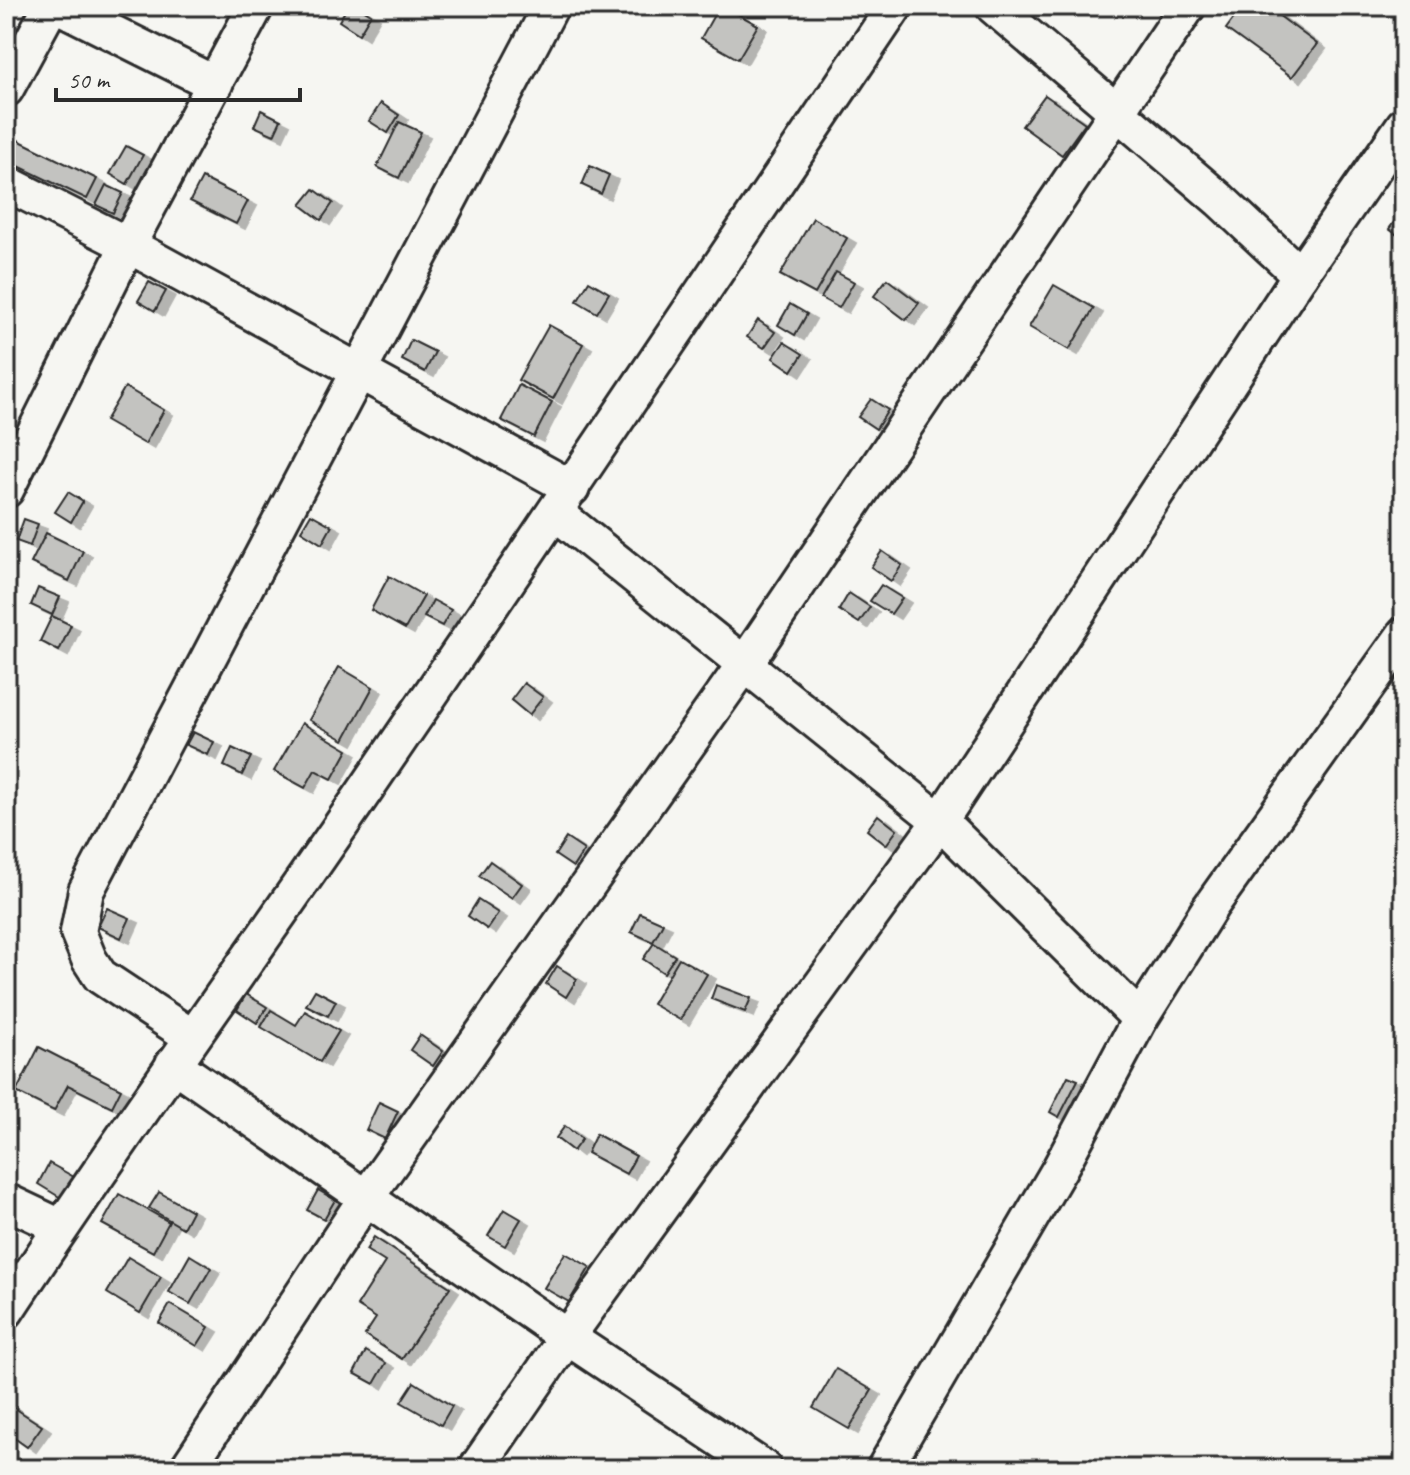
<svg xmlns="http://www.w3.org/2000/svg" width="1410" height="1475" font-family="Caveat,sans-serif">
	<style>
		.building { fill: #c3c3c0; stroke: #2b2b2b; stroke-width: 2; filter: url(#shadow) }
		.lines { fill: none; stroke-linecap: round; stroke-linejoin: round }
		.minor-casing { stroke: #2b2b2b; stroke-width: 40 }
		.minor { stroke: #f6f6f2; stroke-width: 34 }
	</style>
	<defs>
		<filter id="shadow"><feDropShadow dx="9" dy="5" stdDeviation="0" flood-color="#0004"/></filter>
	</defs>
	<rect width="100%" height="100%" fill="#f6f6f2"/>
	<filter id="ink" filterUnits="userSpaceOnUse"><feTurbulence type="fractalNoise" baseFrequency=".0125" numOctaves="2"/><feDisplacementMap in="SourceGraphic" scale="16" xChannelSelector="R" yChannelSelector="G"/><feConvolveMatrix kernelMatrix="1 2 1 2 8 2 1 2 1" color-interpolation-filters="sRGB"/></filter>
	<g filter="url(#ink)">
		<!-- building -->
		<g class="building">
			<path d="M348 6H358L371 14 359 34 339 21Z"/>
			<path d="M719 6H723L758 25 738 59 701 38Z"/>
			<path d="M1243 6H1266L1317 44 1292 77 1226 29Z"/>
			<path d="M6 29 15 33 7 51 6 50Z"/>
			<path d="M1045 95 1085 123 1062 155 1022 126Z"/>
			<path d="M381 103 399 115 388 133 369 121Z"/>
			<path d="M261 110 281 120 274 135 254 126Z"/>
			<path d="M399 122 421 132 399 178 377 167Z"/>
			<path d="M18 140 97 179 87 199 8 161Z"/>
			<path d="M126 146 143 155 127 184 110 174Z"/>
			<path d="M590 166 609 175 601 194 582 185Z"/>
			<path d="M202 178 248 201 236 224 190 201Z"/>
			<path d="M106 185 123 193 113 213 96 205Z"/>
			<path d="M314 189 333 203 321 220 301 205Z"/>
			<path d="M1404 208V240L1389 229Z"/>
			<path d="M813 218 847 238 815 294 780 275Z"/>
			<path d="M836 272 854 282 839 308 821 298Z"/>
			<path d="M887 279 919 303 906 320 874 296Z"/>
			<path d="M589 281 609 293 597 313 577 301Z"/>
			<path d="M149 282 166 291 155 311 138 301Z"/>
			<path d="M1054 285 1094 308 1069 350 1029 327Z"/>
			<path d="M790 304 807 314 795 335 778 325Z"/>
			<path d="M758 320 775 332 764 348 747 337Z"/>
			<path d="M549 325 583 344 553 399 518 380Z"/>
			<path d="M411 340 435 352 425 372 402 360Z"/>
			<path d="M784 342 803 354 792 371 773 358Z"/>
			<path d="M519 385 552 402 534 437 501 420Z"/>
			<path d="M125 387 164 410 145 444 105 421Z"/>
			<path d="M871 399 888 410 876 429 858 417Z"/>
			<path d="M68 492 83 501 71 522 55 512Z"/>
			<path d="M311 514 332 526 322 544 301 531Z"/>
			<path d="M24 519 38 524 30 546 16 541Z"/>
			<path d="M46 533 83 551 69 581 31 563Z"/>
			<path d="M882 551 902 565 891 581 871 567Z"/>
			<path d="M389 576 424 596 405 629 371 610Z"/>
			<path d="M881 585 902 598 891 614 870 601Z"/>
			<path d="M38 588 60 597 52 615 31 605Z"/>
			<path d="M849 593 870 607 859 623 839 610Z"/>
			<path d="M433 600 451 610 442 626 424 617Z"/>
			<path d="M52 616 71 625 59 651 40 641Z"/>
			<path d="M339 667 373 687 344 740 309 720Z"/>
			<path d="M524 683 543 697 529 715 511 700Z"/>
			<path d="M302 723 348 750 332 779 315 770 305 788 274 771Z"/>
			<path d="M193 732 214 742 208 755 186 745Z"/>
			<path d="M232 748 251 757 242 775 224 766Z"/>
			<path d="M878 815 897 830 886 845 867 830Z"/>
			<path d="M566 838 584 850 573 867 555 855Z"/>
			<path d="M490 861 522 884 512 898 479 876Z"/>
			<path d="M478 900 498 913 487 929 468 916Z"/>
			<path d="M107 908 130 918 121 938 98 927Z"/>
			<path d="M640 913 663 923 653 942 631 932Z"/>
			<path d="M654 943 675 956 664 973 643 959Z"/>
			<path d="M679 958 707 974 680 1020 652 1004Z"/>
			<path d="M557 966 577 979 566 997 546 984Z"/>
			<path d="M716 985 751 998 745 1012 711 999Z"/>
			<path d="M315 990 336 1001 328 1016 306 1005Z"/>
			<path d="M246 994 267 1007 257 1023 237 1010Z"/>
			<path d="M271 1010 296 1025 305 1011 339 1031 320 1062 261 1027Z"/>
			<path d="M420 1035 443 1051 433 1066 410 1050Z"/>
			<path d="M39 1047 121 1089 112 1107 68 1085 54 1111 16 1092Z"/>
			<path d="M1068 1076 1078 1080 1059 1117 1050 1112Z"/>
			<path d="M379 1102 398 1111 385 1139 366 1130Z"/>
			<path d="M565 1126 582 1139 573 1151 556 1138Z"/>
			<path d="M596 1134 636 1156 626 1174 587 1153Z"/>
			<path d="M49 1163 74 1177 61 1198 38 1184Z"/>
			<path d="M318 1190 335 1200 324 1219 307 1210Z"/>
			<path d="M159 1192 192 1211 183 1228 149 1208Z"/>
			<path d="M119 1194 169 1222 153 1252 102 1224Z"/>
			<path d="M504 1209 521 1219 505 1246 488 1236Z"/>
			<path d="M374 1237 450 1287 402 1359 365 1335 376 1318 357 1306 385 1262 366 1250Z"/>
			<path d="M565 1253 590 1267 569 1302 544 1288Z"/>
			<path d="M190 1255 211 1268 190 1304 169 1292Z"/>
			<path d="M128 1257 161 1277 140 1313 107 1293Z"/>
			<path d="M170 1304 209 1327 197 1346 159 1323Z"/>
			<path d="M366 1351 386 1363 374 1384 354 1373Z"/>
			<path d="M836 1369 872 1390 849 1429 813 1408Z"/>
			<path d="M414 1382 452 1406 441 1425 401 1402Z"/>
			<path d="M7 1403 42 1426 27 1447 6 1432Z"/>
		</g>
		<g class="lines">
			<!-- minor casing -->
			<g class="minor-casing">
				<g id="minor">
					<path d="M59 6 215 84"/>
					<path d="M993 6 1220 200 1300 275"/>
					<path d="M6 89 51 6"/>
					<path d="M6 183 128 245 572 488"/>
					<path d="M6 490 128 245 256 6"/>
					<path d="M555 512 940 821 1140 1019"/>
					<path d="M192 1037 100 976 89 959 78 932 86 891 551 6"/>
					<path d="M173 1064 567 1337 765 1469"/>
					<path d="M6 1201 61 1227"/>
					<path d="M6 1311C122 1134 247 963 366 789 544 529 720 267 895 6"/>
					<path d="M187 1469 366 1198 744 665 1188 6"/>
					<path d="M476 1469 567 1337 940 821 1300 275 1404 125"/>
					<path d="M884 1469 1060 1168 1140 1019 1211 906 1404 635"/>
				</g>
			</g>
			<!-- minor -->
			<use href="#minor" class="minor"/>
		</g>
	</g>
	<!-- margin -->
	<rect width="1410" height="1475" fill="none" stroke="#f6f6f2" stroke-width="32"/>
	<rect x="16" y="16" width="1378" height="1443" fill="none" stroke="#2b2b2b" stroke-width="3" filter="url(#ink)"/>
	<!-- scale -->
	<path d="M56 88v12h244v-12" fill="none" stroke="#2b2b2b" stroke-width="4"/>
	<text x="68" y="88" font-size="24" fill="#2b2b2b" stroke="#f6f6f2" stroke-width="6" paint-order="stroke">50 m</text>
</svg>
